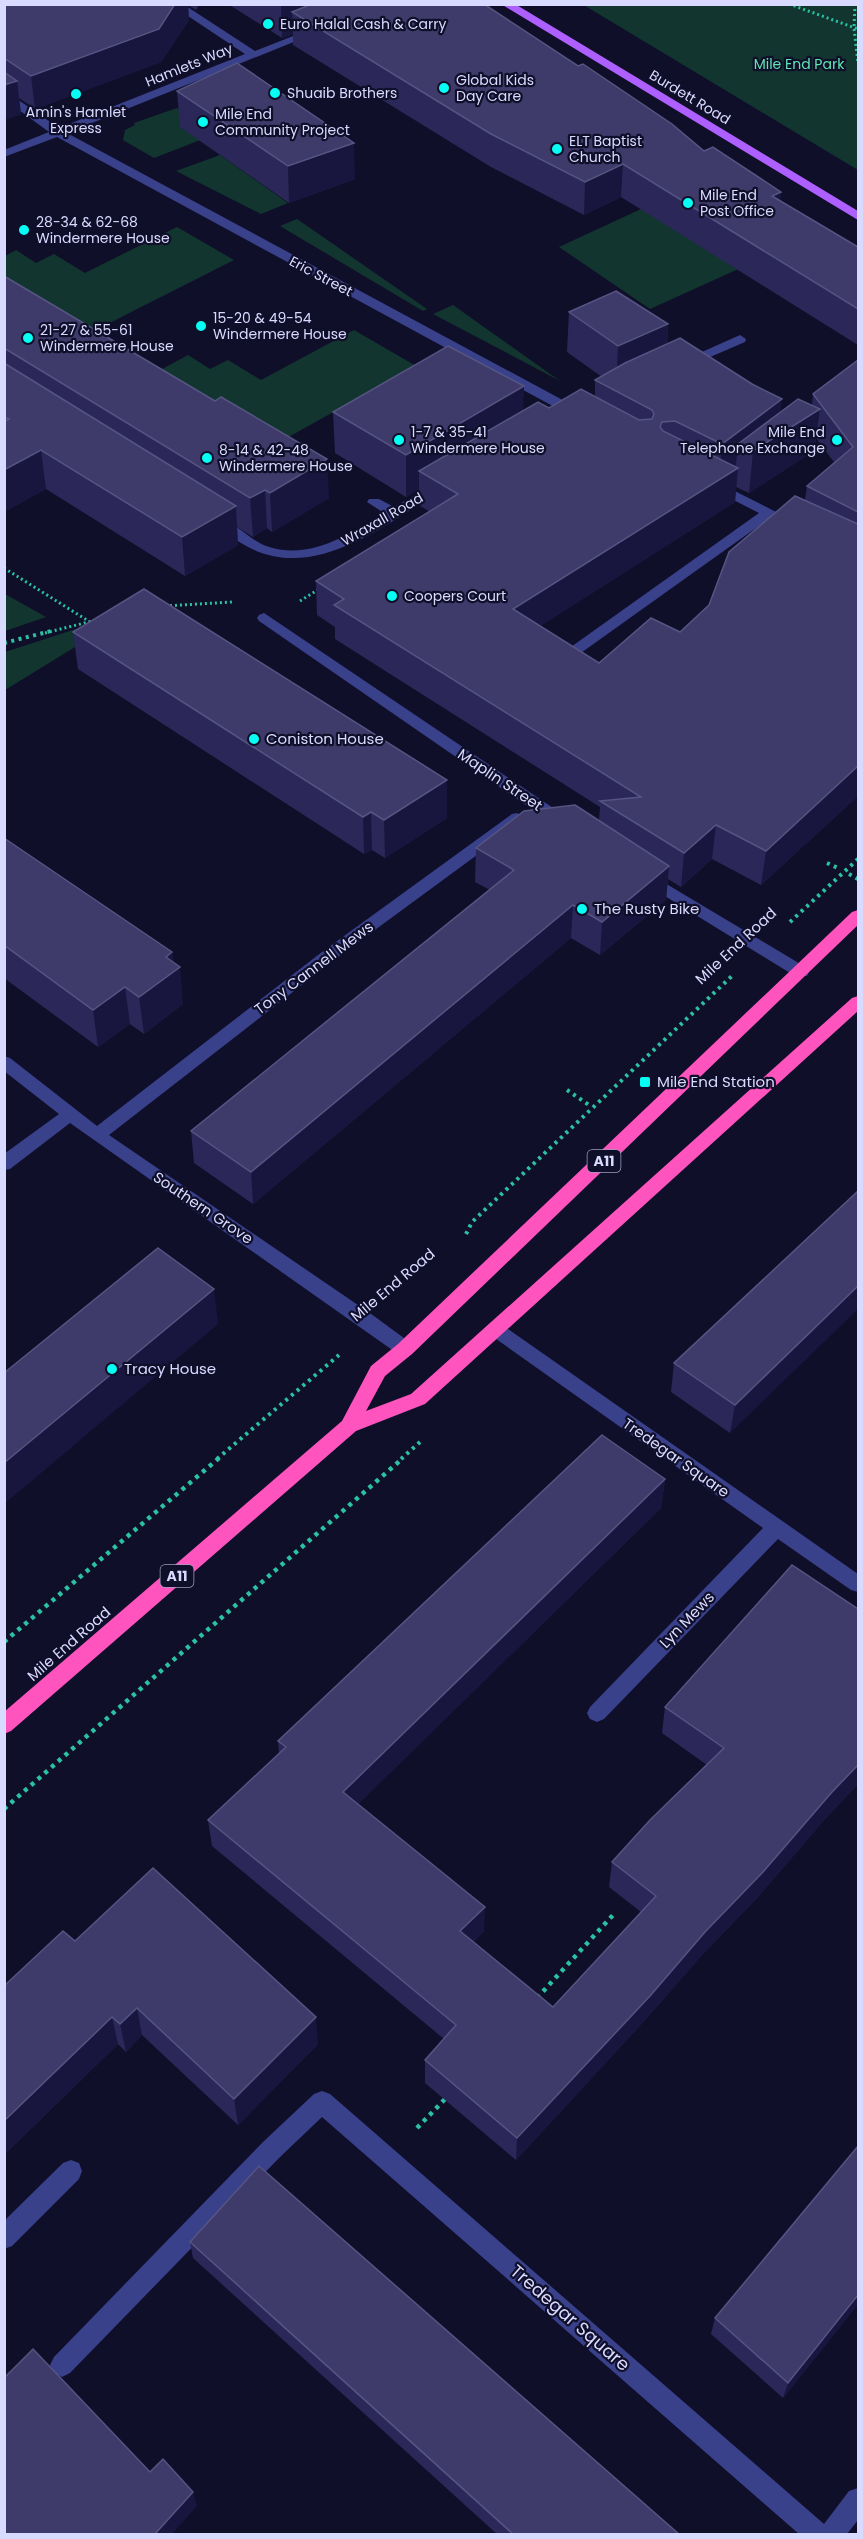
<svg xmlns="http://www.w3.org/2000/svg" width="863" height="2539" font-family="Poppins,sans-serif">
	<style>
		.green { fill: #12352f }
		.lines { fill: none; stroke-linecap: round; stroke-linejoin: round }
		.path-far2 { stroke: #2bc1a3; stroke-width: 3; stroke-dasharray: 2 3; stroke-linecap: butt }
		.path-far1 { stroke: #2bc1a3; stroke-width: 4; stroke-dasharray: 3 4.5; stroke-linecap: butt }
		.path { stroke: #2bc1a3; stroke-width: 4.5; stroke-dasharray: 4 5; stroke-linecap: butt }
		.minor { fill: #39418b; fill-rule: evenodd }
		.major { fill: #ad60ff; fill-rule: evenodd }
		.highway { fill: #ff54be; fill-rule: evenodd }
		.wall { fill: #2b2859; fill-rule: evenodd }
		.shaded-wall { fill: #18163e }
		.building { fill: #3e3b6a; stroke: #565482; stroke-width: 1.5 }
		.poi-dot { fill: #05fff5; stroke: #100f2a; stroke-width: 2 }
		.labels { text-anchor: middle; stroke-width: 4.5; stroke-linejoin: round; paint-order: stroke }
		.far-poi-label { font-size: 14px; fill: #d9daff; stroke: #100f2a; text-anchor: start }
		.far-park-label { font-size: 14px; fill: #5fe5b1; stroke: #100f2a }
		.far-street-label { font-size: 14px; fill: #d9daff; stroke: #100f2a }
		.shield { fill: #100f2a; stroke: #9d9dbf; stroke-width: 1.5 }
		.shield-label { font-size: 14px; font-weight: bold; fill: #d9daff }
		.poi-label { font-size: 15px; fill: #d9daff; stroke: #100f2a; text-anchor: start }
		.street-label { font-size: 15px; fill: #d9daff; stroke: #100f2a }
		.near-street-label { font-size: 18px; fill: #d9daff; stroke: #100f2a }
	</style>
	<rect width="100%" height="100%" fill="#100f2a"/>
	<!-- green -->
	<g class="green">
		<path d="M584 5H858V170L587 7Z"/>
		<path d="M177 108 208 137 154 158 123 140 125 130 135 125 134 123Z"/>
		<path d="M220 155 288 203 261 214 176 171Z"/>
		<path d="M641 209 745 266 650 309 559 247Z"/>
		<path d="M297 219 427 309 423 311 280 226Z"/>
		<path d="M177 227 234 260 76 340 5 295V256L16 250 36 263 54 254 85 273Z"/>
		<path d="M453 305 560 381 433 314Z"/>
		<path d="M354 330 416 366 258 454 140 381 188 355 210 369 228 360 261 380Z"/>
		<path d="M5 594 46 617 5 631Z"/>
		<path d="M79 628 93 636 5 690V652Z"/>
	</g>
	<g class="lines">
		<!-- path-far2 -->
		<g class="path-far2">
			<path d="M789 4 858 29"/>
			<path d="M855 4 854 28 858 63"/>
			<path d="M4 568 90 622"/>
			<path d="M300 601 319 589"/>
			<path d="M165 606 232 602"/>
			<path d="M45 633 96 620"/>
		</g>
		<!-- path-far1 -->
		<g class="path-far1">
			<path d="M4 643 51 631"/>
			<path d="M827 863 840 869"/>
			<path d="M849 874 858 879"/>
			<path d="M790 922 858 859"/>
			<path d="M567 1090 589 1105"/>
			<path d="M466 1234 472 1222 734 974"/>
			<path d="M217 1459 339 1355"/>
			<path d="M401 1459 420 1442"/>
		</g>
		<!-- path -->
		<g class="path">
			<path d="M4 1642 219 1458"/>
			<path d="M4 1809 403 1458"/>
			<path d="M537 1998 613 1915"/>
			<path d="M417 2128 447 2097"/>
		</g>
		<!-- minor -->
		<g class="minor">
			<path d="M170 4H183L255 51 311 29 315 28 321 31 67 133 583 411 585 414 583 417H573L57 137 4 157V150L49 132 4 99V90L59 128 245 54Z"/>
			<path d="M740 335 746 339 745 342 687 367 682 368 675 364Z"/>
			<path d="M440 481 445 482 447 485 445 488C385 524 312 587 241 543 232 537 218 532 211 523L213 520C231 516 250 541 266 546 310 561 348 535 384 513L367 502 369 499H379L394 507Z"/>
			<path d="M715 481 786 517 779 521 770 518 571 660H561L559 657 561 654 759 513 710 488 708 485 710 482Z"/>
			<path d="M264 613 568 818 570 822 568 826H556L259 621 257 618 259 615Z"/>
			<path d="M517 813 525 818 522 822 334 960 109 1135 374 1316 412 1344 414 1349 412 1354 405 1356 398 1354 70 1123 10 1169 4 1170V1154L59 1114 4 1071V1056L10 1058 97 1126 322 952 512 814Z"/>
			<path d="M648 873 807 968 809 972 807 976H795L642 882 640 878 642 874Z"/>
			<path d="M495 1322 501 1324 858 1574V1592L851 1590 778 1539 604 1719 597 1722 590 1719 587 1713 590 1707 763 1528 489 1334 486 1329 489 1324Z"/>
			<path d="M322 2091 330 2094 824 2524 849 2491 858 2488V2520L847 2534H799L322 2117 279 2158 70 2373 62 2377 54 2373 50 2365 54 2357 263 2142 314 2094Z"/>
			<path d="M71 2160 79 2163 82 2171 79 2179 12 2246 4 2249V2221L63 2163Z"/>
		</g>
		<!-- major -->
		<path class="major" d="M501 4H515L858 211V220Z"/>
		<!-- highway -->
		<path class="highway" d="M858 910V925L412 1354 385 1376 366 1411 411 1394 852 998 858 996V1011L425 1404 356 1431 11 1731 4 1734V1712L342 1421 371 1366 398 1344 852 912Z"/>
	</g>
	<!-- wall -->
	<g class="wall">
		<path d="M4 4H199L196 10 188 5 189 20 161 62 35 109 19 98 21 114 4 120Z"/>
		<path d="M228 4H484L780 201 858 247V345L621 197 584 215 491 167 293 45V34L282 38Z"/>
		<path d="M177 91 355 179 289 203 180 127Z"/>
		<path d="M4 276 329 498 272 532 267 528 253 537 237 527 238 545 185 576 46 489 4 512Z"/>
		<path d="M569 312 668 324 667 344 781 412 812 405 813 394 858 360V796L761 885 712 859 681 887 668 879 666 900 600 955 571 938 253 1204 194 1163 191 1131 490 890 475 882 476 848 599 821 600 807 335 639V627L317 615 316 581 430 512 419 505V489L406 497 335 453 333 412 523 410 549 408 595 396V380L602 377 567 352ZM816 438 834 462 807 486 805 500 709 605 680 632 599 663 540 626 735 502 736 487 749 493 814 451Z"/>
		<path d="M73 632 447 818 385 858 372 850 364 854 78 669Z"/>
		<path d="M4 838 172 952 173 962 183 1004 144 1034 130 1024 98 1047 4 978Z"/>
		<path d="M858 1191 730 1433 671 1392 674 1363Z"/>
		<path d="M665 1479 661 1508 358 1804 484 1931 473 1942 553 2007 641 1912 609 1887 612 1862 707 1765 662 1733 665 1707 858 1609V1784L826 1818 758 1897 701 1956 646 2019 516 2160 425 2083V2060L444 2039 212 1846 208 1820 279 1753 278 1741Z"/>
		<path d="M75 1941 318 2044 238 2125 142 2035 126 2052 118 2044 4 2155V1986Z"/>
		<path d="M858 2146V2304L783 2398 711 2334 715 2318Z"/>
		<path d="M190 2242 680 2535H498L193 2258Z"/>
	</g>
	<!-- shaded-wall -->
	<g class="shaded-wall">
		<path d="M175 4H188L189 20 161 62 35 109 31 76Z"/>
		<path d="M283 4H366L292 12 293 34 282 38 281 5Z"/>
		<path d="M17 81 21 114 4 120V85Z"/>
		<path d="M354 143 355 179 289 203 288 166Z"/>
		<path d="M623 164 621 197 584 215 585 182Z"/>
		<path d="M781 192 778 226 772 196Z"/>
		<path d="M668 324 665 364 616 386 618 346Z"/>
		<path d="M524 386 523 428 419 471V489L406 497V455Z"/>
		<path d="M782 399 778 433 820 409 814 451 749 493 753 451 738 444 736 465 719 478 722 444Z"/>
		<path d="M41 450 46 489 4 512V470Z"/>
		<path d="M327 459 329 498 272 532 270 493Z"/>
		<path d="M738 468 735 502 512 644 513 609Z"/>
		<path d="M265 490 267 528 253 537 250 498Z"/>
		<path d="M236 506 238 545 185 576 182 537Z"/>
		<path d="M858 766V796L761 885 766 851Z"/>
		<path d="M447 780V818L385 858 384 820Z"/>
		<path d="M371 812 372 850 364 854 363 817Z"/>
		<path d="M716 825 712 859 681 887 684 853Z"/>
		<path d="M669 866 666 900 600 955 602 922Z"/>
		<path d="M573 905 571 938 253 1204 251 1172Z"/>
		<path d="M172 952 174 971 180 967 183 1004 144 1034 139 997 166 957Z"/>
		<path d="M125 987 130 1024 98 1047 93 1010Z"/>
		<path d="M858 1286V1309L730 1433 735 1405Z"/>
		<path d="M214 1289 218 1324 4 1504V1463Z"/>
		<path d="M665 1479 661 1508 345 1817 343 1792Z"/>
		<path d="M858 1765V1784L826 1818 758 1897 701 1956 646 2019 516 2160 517 2138Z"/>
		<path d="M485 1907 484 1931 459 1955 460 1931Z"/>
		<path d="M137 2008 142 2035 126 2052 120 2024Z"/>
		<path d="M112 2017 118 2044 4 2155V2121Z"/>
		<path d="M316 2017 318 2044 238 2125 234 2099Z"/>
		<path d="M858 2295V2304L783 2398 788 2383Z"/>
		<path d="M193 2492 197 2506 171 2535H154Z"/>
	</g>
	<!-- building -->
	<g class="building">
		<path d="M4 4H175L159 29 31 76 4 58Z"/>
		<path d="M312 4H484L578 66 583 64 672 124 704 151 713 147 781 192 772 196 858 247V309L623 164 585 182 491 134 292 12Z"/>
		<path d="M237 63 354 143 288 166 177 91Z"/>
		<path d="M4 72 17 81 4 85Z"/>
		<path d="M4 276 215 401 221 397 327 459 270 493 265 490 250 498 4 348Z"/>
		<path d="M616 291 668 324 618 346 569 312Z"/>
		<path d="M680 338 752 384 782 399 722 444 675 421 662 422 660 427 663 431 738 468 513 609 599 663 651 618 680 632 709 605 729 552 795 496 858 524V766L766 851 716 825 684 853 600 801 641 797 334 605 344 599 316 581 458 494 419 471 538 402 549 408 581 389 639 420 652 419 654 414 652 410 595 380 625 363Z"/>
		<path d="M448 346 524 386 406 455 333 412Z"/>
		<path d="M858 360V512L807 486 853 447 813 394Z"/>
		<path d="M4 363 236 506 182 537 41 450 4 470V422L9 419 4 417Z"/>
		<path d="M798 399 820 409 753 451 738 444Z"/>
		<path d="M144 589 447 780 384 820 371 812 363 817 73 632Z"/>
		<path d="M575 805 669 866 602 922 573 905 251 1172 191 1131 514 870 476 848 524 811Z"/>
		<path d="M4 838 172 952 166 957 180 967 139 997 125 987 93 1010 4 945Z"/>
		<path d="M858 1191V1286L735 1405 674 1363Z"/>
		<path d="M158 1248 214 1289 4 1463V1373Z"/>
		<path d="M602 1435 665 1479 343 1792 485 1907 460 1931 553 2007 656 1896 612 1862 650 1820 724 1748 665 1707 792 1565 858 1609V1765L832 1792 763 1872 705 1932 650 1996 517 2138 425 2060 456 2025 208 1820 286 1747 278 1741Z"/>
		<path d="M153 1868 316 2017 234 2099 137 2008 120 2024 112 2017 4 2121V1986L63 1931 75 1941Z"/>
		<path d="M858 2146V2295L788 2383 715 2318Z"/>
		<path d="M259 2166 680 2535H514L190 2242Z"/>
		<path d="M33 2349 150 2472 163 2459 193 2492 154 2535H4V2378Z"/>
	</g>
	<!-- markers -->
	<g class="poi-dot">
		<circle cx="268" cy="24" r="6"/>
		<circle cx="444" cy="88" r="6"/>
		<circle cx="275" cy="93" r="6"/>
		<circle cx="76" cy="94" r="6"/>
		<circle cx="203" cy="122" r="6"/>
		<circle cx="557" cy="149" r="6"/>
		<circle cx="688" cy="203" r="6"/>
		<circle cx="24" cy="230" r="6"/>
		<circle cx="201" cy="326" r="6"/>
		<circle cx="28" cy="338" r="6"/>
		<circle cx="399" cy="440" r="6"/>
		<circle cx="837" cy="440" r="6"/>
		<circle cx="207" cy="458" r="6"/>
		<circle cx="392" cy="596" r="6"/>
		<circle cx="254" cy="739" r="6"/>
		<circle cx="582" cy="909" r="6"/>
		<rect x="639" y="1076" width="12" height="12" rx="3"/>
		<circle cx="112" cy="1369" r="6"/>
	</g>
	<g class="labels">
		<!-- far-poi labels -->
		<g class="far-poi-label">
			<text x="280" y="29">Euro Halal Cash &amp; Carry</text>
			<text x="456" y="85">Global Kids<tspan x="456" dy="16">Day Care</tspan></text>
			<text x="287" y="98">Shuaib Brothers</text>
			<text x="76" y="117" text-anchor="middle">Amin's Hamlet<tspan x="76" dy="16">Express</tspan></text>
			<text x="215" y="119">Mile End<tspan x="215" dy="16">Community Project</tspan></text>
			<text x="569" y="146">ELT Baptist<tspan x="569" dy="16">Church</tspan></text>
			<text x="700" y="200">Mile End<tspan x="700" dy="16">Post Office</tspan></text>
			<text x="36" y="227">28-34 &amp; 62-68<tspan x="36" dy="16">Windermere House</tspan></text>
			<text x="213" y="323">15-20 &amp; 49-54<tspan x="213" dy="16">Windermere House</tspan></text>
			<text x="40" y="335">21-27 &amp; 55-61<tspan x="40" dy="16">Windermere House</tspan></text>
			<text x="411" y="437">1-7 &amp; 35-41<tspan x="411" dy="16">Windermere House</tspan></text>
			<text x="825" y="437" text-anchor="end">Mile End<tspan x="825" dy="16">Telephone Exchange</tspan></text>
			<text x="219" y="455">8-14 &amp; 42-48<tspan x="219" dy="16">Windermere House</tspan></text>
			<text x="404" y="601">Coopers Court</text>
		</g>
		<!-- far-park labels -->
		<g class="far-park-label">
			<text x="799" y="69">Mile End Park</text>
		</g>
		<!-- far-street labels -->
		<g class="far-street-label">
			<text transform="translate(189 65) rotate(-22)" y="5">Hamlets Way</text>
			<text transform="translate(690 97) rotate(31)" y="5">Burdett Road</text>
			<text transform="translate(321 276) rotate(28)" y="5">Eric Street</text>
			<text transform="translate(382 519) rotate(-30)" y="5">Wraxall Road</text>
		</g>
		<!-- shield labels -->
		<g class="shield">
			<rect x="587.5" y="1150" width="33" height="22" rx="4.5"/>
			<rect x="160.5" y="1565" width="33" height="22" rx="4.5"/>
		</g>
		<g class="shield-label">
			<text x="604" y="1166">A11</text>
			<text x="177" y="1581">A11</text>
		</g>
		<!-- poi labels -->
		<g class="poi-label">
			<text x="266" y="744">Coniston House</text>
			<text x="594" y="914">The Rusty Bike</text>
			<text x="657" y="1087">Mile End Station</text>
			<text x="124" y="1374">Tracy House</text>
		</g>
		<!-- street labels -->
		<g class="street-label">
			<text transform="translate(500 780) rotate(34)" y="5">Maplin Street</text>
			<text transform="translate(736 946) rotate(-43)" y="5">Mile End Road</text>
			<text transform="translate(314 968) rotate(-37)" y="5">Tony Cannell Mews</text>
			<text transform="translate(203 1208) rotate(34)" y="5">Southern Grove</text>
			<text transform="translate(393 1285) rotate(-40)" y="5">Mile End Road</text>
			<text transform="translate(676 1458) rotate(35)" y="5">Tredegar Square</text>
			<text transform="translate(687 1620) rotate(-46)" y="5">Lyn Mews</text>
			<text transform="translate(69 1644) rotate(-41)" y="5">Mile End Road</text>
		</g>
		<!-- near-street labels -->
		<g class="near-street-label">
			<text transform="translate(570 2318) rotate(41)" y="6">Tredegar Square</text>
		</g>
	</g>
	<!-- border -->
	<rect width="863" height="2539" fill="none" stroke="#d9daff" stroke-width="12"/>
</svg>
